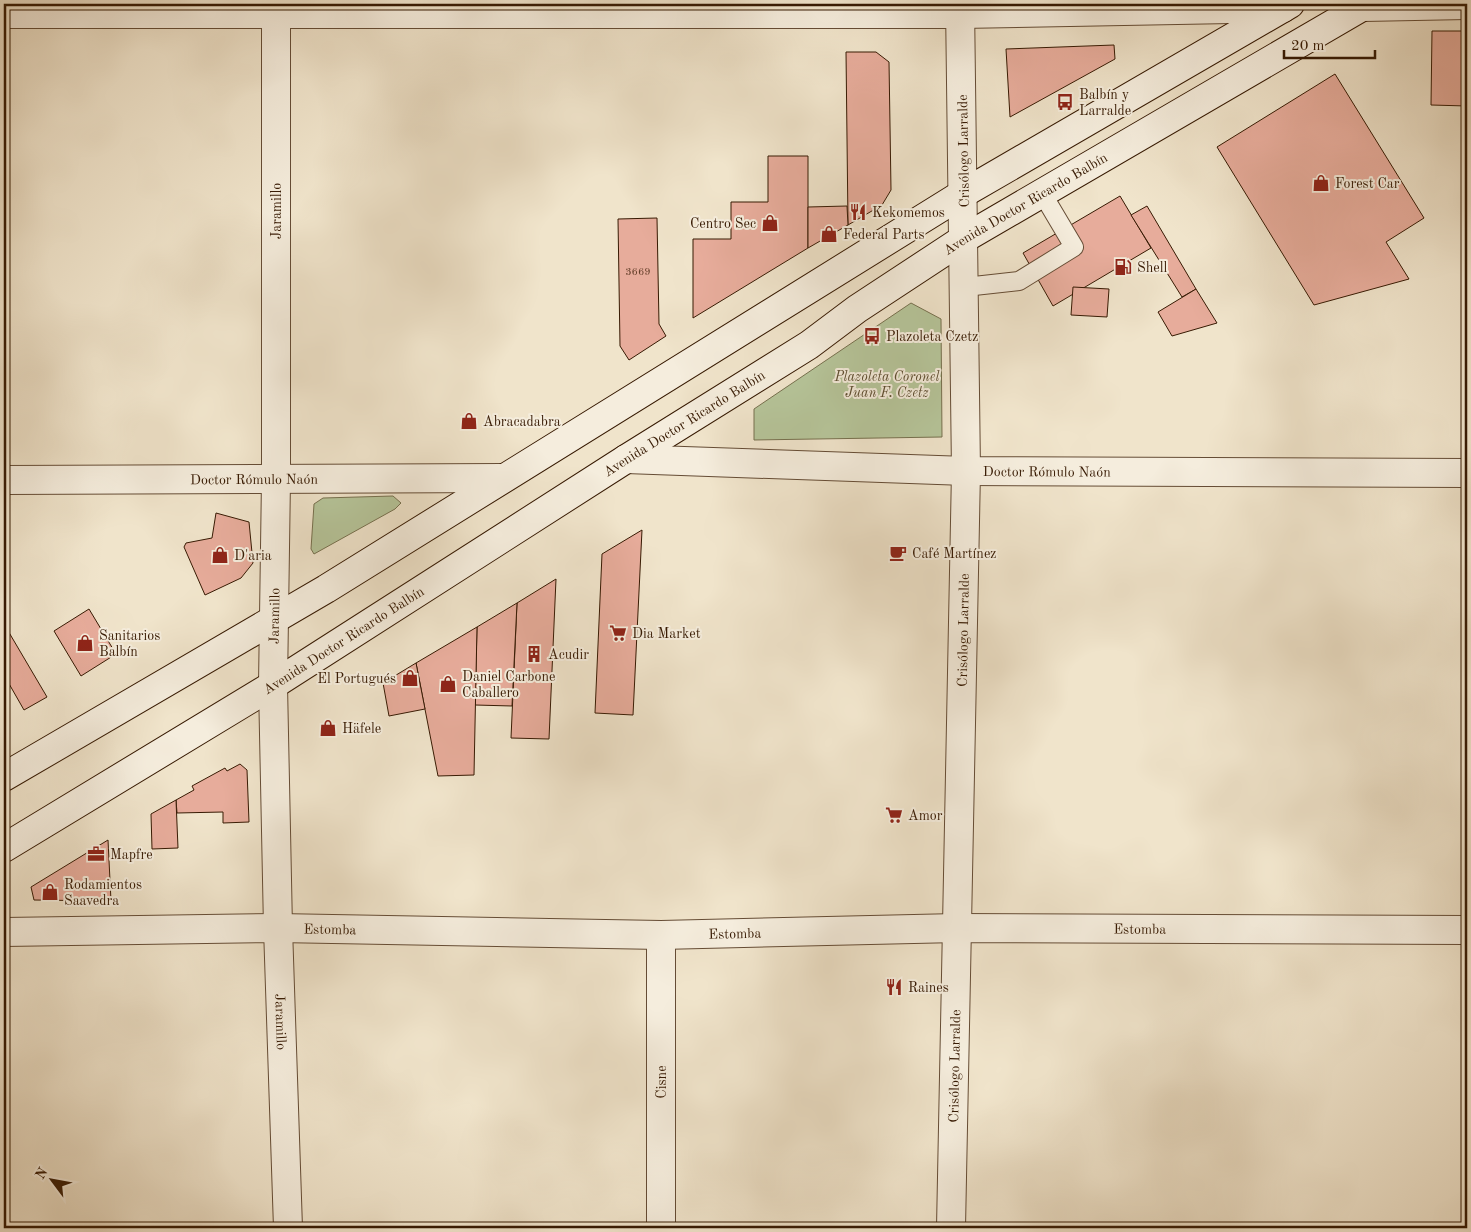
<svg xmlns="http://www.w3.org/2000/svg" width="1471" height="1232" font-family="'Old Standard TT',serif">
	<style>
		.green { fill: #b6c59a; stroke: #76704e }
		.building { fill: #e7ac9b; stroke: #371a03 }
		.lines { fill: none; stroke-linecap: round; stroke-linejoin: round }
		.service-casing { stroke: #654c35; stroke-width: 20 }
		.minor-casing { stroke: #654c35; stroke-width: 30 }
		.tertiary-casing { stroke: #654c35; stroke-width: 30 }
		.secondary-casing { stroke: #371a03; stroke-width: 30 }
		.service { stroke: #f5eddd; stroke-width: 18 }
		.minor { stroke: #f5eddd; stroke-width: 28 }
		.tertiary { stroke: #f5eddd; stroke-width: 28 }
		.secondary { stroke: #f5eddd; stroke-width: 28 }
		.labels { text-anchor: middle; stroke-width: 4; stroke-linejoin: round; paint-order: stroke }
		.number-label { font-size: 11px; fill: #633e29 }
		.poi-label { font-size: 14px; fill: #371a03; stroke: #f5eddd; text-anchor: start }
		.street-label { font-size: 14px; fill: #371a03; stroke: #f5eddd }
		.park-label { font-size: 14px; font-style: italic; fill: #5d4d30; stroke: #f5eddd }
	</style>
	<rect width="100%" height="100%" fill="#f0e4cb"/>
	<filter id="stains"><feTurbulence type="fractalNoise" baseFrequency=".004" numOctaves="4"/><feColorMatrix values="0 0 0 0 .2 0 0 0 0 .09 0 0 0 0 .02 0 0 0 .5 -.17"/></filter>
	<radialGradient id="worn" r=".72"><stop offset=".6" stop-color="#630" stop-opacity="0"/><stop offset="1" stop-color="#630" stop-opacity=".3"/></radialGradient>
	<!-- green -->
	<g class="green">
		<path d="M911 303 941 319 942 437 754 440V409Z"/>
		<path d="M393 496 401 503 395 509 314 554 311 549 314 504 323 498Z"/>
	</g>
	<!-- building -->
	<g class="building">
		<path d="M1432 31H1467V106L1431 105Z"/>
		<path d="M1114 45 1115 59 1010 117 1006 49Z"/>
		<path d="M846 52H876L889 62 891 190 882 205 848 225Z"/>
		<path d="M1335 74 1424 218 1386 242 1409 279 1314 305 1217 147Z"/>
		<path d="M768 156H808V248L693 318V239H731V202H768Z"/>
		<path d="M1120 196 1151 248 1053 306 1023 253Z"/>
		<path d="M847 206 848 225 808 248V207Z"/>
		<path d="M1147 206 1196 289 1182 297 1131 215Z"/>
		<path d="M657 218 659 324 666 336 629 360 620 346 618 219Z"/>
		<path d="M1073 287 1109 289 1107 317 1071 315Z"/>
		<path d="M1196 289 1217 323 1172 336 1158 312Z"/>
		<path d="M216 513 249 522 253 563 241 578 205 595 184 547 186 543 212 538Z"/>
		<path d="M642 530 633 715 595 713 602 554Z"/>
		<path d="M556 579 549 739 511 738 517 603Z"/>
		<path d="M517 603 512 706 475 705 477 627Z"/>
		<path d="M89 609 116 654 81 676 54 631Z"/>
		<path d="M4 624 47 697 24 710 4 675Z"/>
		<path d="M477 627 474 775 438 776 416 663Z"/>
		<path d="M416 663 425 709 389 716 383 683Z"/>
		<path d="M240 764 247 770 249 822 223 823V812L177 813 176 800 194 790 192 786 225 768 227 771Z"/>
		<path d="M176 800 178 848 152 849 151 814Z"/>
		<path d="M108 840 111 901 34 900 31 887Z"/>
	</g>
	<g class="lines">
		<!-- service casing -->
		<g class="service-casing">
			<path id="service" d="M965 287 1019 281 1074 247 1042 193"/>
		</g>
		<!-- minor casing -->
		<g class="minor-casing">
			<g id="minor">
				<path id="s1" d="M276 4V479L273 685 278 928 288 1228"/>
				<path d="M1363 7 1467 5"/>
				<path d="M4 14H961L1283 8"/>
				<path id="s2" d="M626 459 966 471 1467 473"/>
				<path id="s3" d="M4 480 504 478"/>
				<path id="s4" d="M4 932 278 928 661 935 957 928 1467 930"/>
				<path d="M661 935V1228"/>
			</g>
		</g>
		<!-- tertiary casing -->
		<g class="tertiary-casing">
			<g id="tertiary">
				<path id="s5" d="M951 1228 966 471 960 4"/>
			</g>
		</g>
		<!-- secondary casing -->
		<g class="secondary-casing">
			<g id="secondary">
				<path d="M4 777 326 589 964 193 1290 4"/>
				<path id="s6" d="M4 848 273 685 626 459 809 345 857 309 965 238 1367 4"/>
			</g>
		</g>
		<!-- service -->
		<use href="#service" class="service"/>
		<!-- minor -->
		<use href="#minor" class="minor"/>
		<!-- tertiary -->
		<use href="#tertiary" class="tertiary"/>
		<!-- secondary -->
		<use href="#secondary" class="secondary"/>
	</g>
	<!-- icons -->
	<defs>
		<g id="bus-bare" transform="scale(1.35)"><path d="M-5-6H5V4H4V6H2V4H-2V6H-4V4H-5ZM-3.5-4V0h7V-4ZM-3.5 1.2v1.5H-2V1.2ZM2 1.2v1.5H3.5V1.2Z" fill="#8f2418" stroke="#f5eddd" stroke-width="2.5" paint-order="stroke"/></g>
		<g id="shop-bare" transform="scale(1.35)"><path d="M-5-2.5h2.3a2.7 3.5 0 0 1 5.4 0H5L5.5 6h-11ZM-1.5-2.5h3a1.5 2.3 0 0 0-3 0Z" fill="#8f2418" stroke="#f5eddd" stroke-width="2.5" paint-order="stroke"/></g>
		<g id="restaurant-bare" transform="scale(1.35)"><path d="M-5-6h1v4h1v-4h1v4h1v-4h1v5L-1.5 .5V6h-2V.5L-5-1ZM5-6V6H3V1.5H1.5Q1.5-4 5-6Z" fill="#8f2418" stroke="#f5eddd" stroke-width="2.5" paint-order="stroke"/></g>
		<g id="fuel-bare" transform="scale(1.35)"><path d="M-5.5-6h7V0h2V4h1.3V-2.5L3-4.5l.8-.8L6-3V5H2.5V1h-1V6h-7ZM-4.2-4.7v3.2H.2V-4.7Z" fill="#8f2418" stroke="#f5eddd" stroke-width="2.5" paint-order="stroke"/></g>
		<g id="cafe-bare" transform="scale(1.35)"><path d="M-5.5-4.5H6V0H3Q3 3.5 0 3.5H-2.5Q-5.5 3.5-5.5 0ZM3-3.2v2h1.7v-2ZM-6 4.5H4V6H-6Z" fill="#8f2418" stroke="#f5eddd" stroke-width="2.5" paint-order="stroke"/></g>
		<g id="supermarket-bare" transform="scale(1.35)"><path d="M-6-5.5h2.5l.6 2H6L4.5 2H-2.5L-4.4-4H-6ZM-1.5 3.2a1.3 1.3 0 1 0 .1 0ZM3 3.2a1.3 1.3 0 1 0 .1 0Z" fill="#8f2418" stroke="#f5eddd" stroke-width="2.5" paint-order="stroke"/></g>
		<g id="building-bare" transform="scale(1.35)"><path d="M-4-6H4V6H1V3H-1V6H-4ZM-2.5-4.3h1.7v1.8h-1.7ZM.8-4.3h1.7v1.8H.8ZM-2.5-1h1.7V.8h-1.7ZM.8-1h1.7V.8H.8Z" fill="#8f2418" stroke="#f5eddd" stroke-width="2.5" paint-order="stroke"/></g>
		<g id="office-bare" transform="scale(1.35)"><path d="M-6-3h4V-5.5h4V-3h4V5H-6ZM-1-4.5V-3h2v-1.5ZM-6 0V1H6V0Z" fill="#8f2418" stroke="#f5eddd" stroke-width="2.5" paint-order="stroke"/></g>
	</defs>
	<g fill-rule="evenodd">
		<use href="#bus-bare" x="1065" y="102"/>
		<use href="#shop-bare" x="1321" y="183"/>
		<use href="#restaurant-bare" x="858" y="212"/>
		<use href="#shop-bare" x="770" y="223"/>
		<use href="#shop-bare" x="829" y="234"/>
		<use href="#fuel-bare" x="1123" y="267"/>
		<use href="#bus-bare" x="872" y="336"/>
		<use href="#shop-bare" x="469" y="421"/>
		<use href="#cafe-bare" x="898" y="553"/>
		<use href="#shop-bare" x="220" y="555"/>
		<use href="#supermarket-bare" x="618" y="633"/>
		<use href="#shop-bare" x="85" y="643"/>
		<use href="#building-bare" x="534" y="654"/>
		<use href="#shop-bare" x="410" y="678"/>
		<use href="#shop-bare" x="448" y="684"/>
		<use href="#shop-bare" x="328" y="728"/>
		<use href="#supermarket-bare" x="894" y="815"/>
		<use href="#office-bare" x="96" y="854"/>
		<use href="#shop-bare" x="50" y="892"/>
		<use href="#restaurant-bare" x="894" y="987"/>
	</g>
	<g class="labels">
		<!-- number labels -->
		<g class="number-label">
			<text x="638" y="275">3669</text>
		</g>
		<!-- poi labels -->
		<g class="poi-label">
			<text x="1079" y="99">Balbín y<tspan x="1079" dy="16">Larralde</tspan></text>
			<text x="1335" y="188">Forest Car</text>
			<text x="872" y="217">Kekomemos</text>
			<text x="756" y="228" text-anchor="end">Centro Sec</text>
			<text x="843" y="239">Federal Parts</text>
			<text x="1137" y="272">Shell</text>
			<text x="886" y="341">Plazoleta Czetz</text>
			<text x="483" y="426">Abracadabra</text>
			<text x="912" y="558">Café Martínez</text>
			<text x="234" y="560">D'aria</text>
			<text x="632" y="638">Dia Market</text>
			<text x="99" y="640">Sanitarios<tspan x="99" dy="16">Balbín</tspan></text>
			<text x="548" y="659">Acudir</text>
			<text x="462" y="681">Daniel Carbone<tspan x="462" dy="16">Caballero</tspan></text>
			<text x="396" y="683" text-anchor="end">El Portugués</text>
			<text x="342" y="733">Häfele</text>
			<text x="908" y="820">Amor</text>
			<text x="110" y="859">Mapfre</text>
			<text x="64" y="889">Rodamientos<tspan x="64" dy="16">Saavedra</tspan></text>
			<text x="908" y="992">Raines</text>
		</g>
		<!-- street labels -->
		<g class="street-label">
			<text transform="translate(963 151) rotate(-91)" y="5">Crisólogo Larralde</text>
			<text dy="5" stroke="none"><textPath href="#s6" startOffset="1208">Avenida Doctor Ricardo Balbín</textPath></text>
			<text transform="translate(276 211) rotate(-90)" y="5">Jaramillo</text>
			<text dy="5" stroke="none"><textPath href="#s6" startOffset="802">Avenida Doctor Ricardo Balbín</textPath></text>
			<text dy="5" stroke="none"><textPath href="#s2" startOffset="421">Doctor Rómulo Naón</textPath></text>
			<text dy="5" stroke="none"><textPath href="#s3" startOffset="250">Doctor Rómulo Naón</textPath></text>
			<text transform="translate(274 616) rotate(-89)" y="5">Jaramillo</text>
			<text dy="5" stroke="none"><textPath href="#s5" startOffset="598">Crisólogo Larralde</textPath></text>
			<text dy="5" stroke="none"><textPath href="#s6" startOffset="398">Avenida Doctor Ricardo Balbín</textPath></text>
			<text dy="5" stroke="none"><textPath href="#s4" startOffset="326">Estomba</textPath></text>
			<text dy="5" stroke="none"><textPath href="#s4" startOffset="1136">Estomba</textPath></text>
			<text dy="5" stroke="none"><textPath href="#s4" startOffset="731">Estomba</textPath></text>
			<text dy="5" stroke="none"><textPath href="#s1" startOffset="1018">Jaramillo</textPath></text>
			<text dy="5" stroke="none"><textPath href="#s5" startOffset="162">Crisólogo Larralde</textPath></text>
			<text transform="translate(661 1082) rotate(-90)" y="5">Cisne</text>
		</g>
		<!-- park labels -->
		<g class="park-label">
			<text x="887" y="381">Plazoleta Coronel<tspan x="887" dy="16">Juan F. Czetz</tspan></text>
		</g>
	</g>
	<!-- margin -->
	<rect width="1471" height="1232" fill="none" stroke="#f0e4cb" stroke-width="20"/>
	<rect x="5" y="5" width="1461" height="1222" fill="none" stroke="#371a03" stroke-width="2.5"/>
	<rect x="10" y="10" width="1451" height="1212" fill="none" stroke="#371a03"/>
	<!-- north arrow -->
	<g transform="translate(52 1180) rotate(302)" stroke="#f5eddd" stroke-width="4" paint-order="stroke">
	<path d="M0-4L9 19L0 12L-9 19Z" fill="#371a03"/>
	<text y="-8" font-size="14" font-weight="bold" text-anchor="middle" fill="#371a03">N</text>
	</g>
	<!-- scale -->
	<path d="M1284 50v8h91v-8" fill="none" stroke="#371a03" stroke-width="2.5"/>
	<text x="1291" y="50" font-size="15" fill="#371a03" stroke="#f5eddd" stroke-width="4" paint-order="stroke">20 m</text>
	<rect width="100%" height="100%" filter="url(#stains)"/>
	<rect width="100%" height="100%" fill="url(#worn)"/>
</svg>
